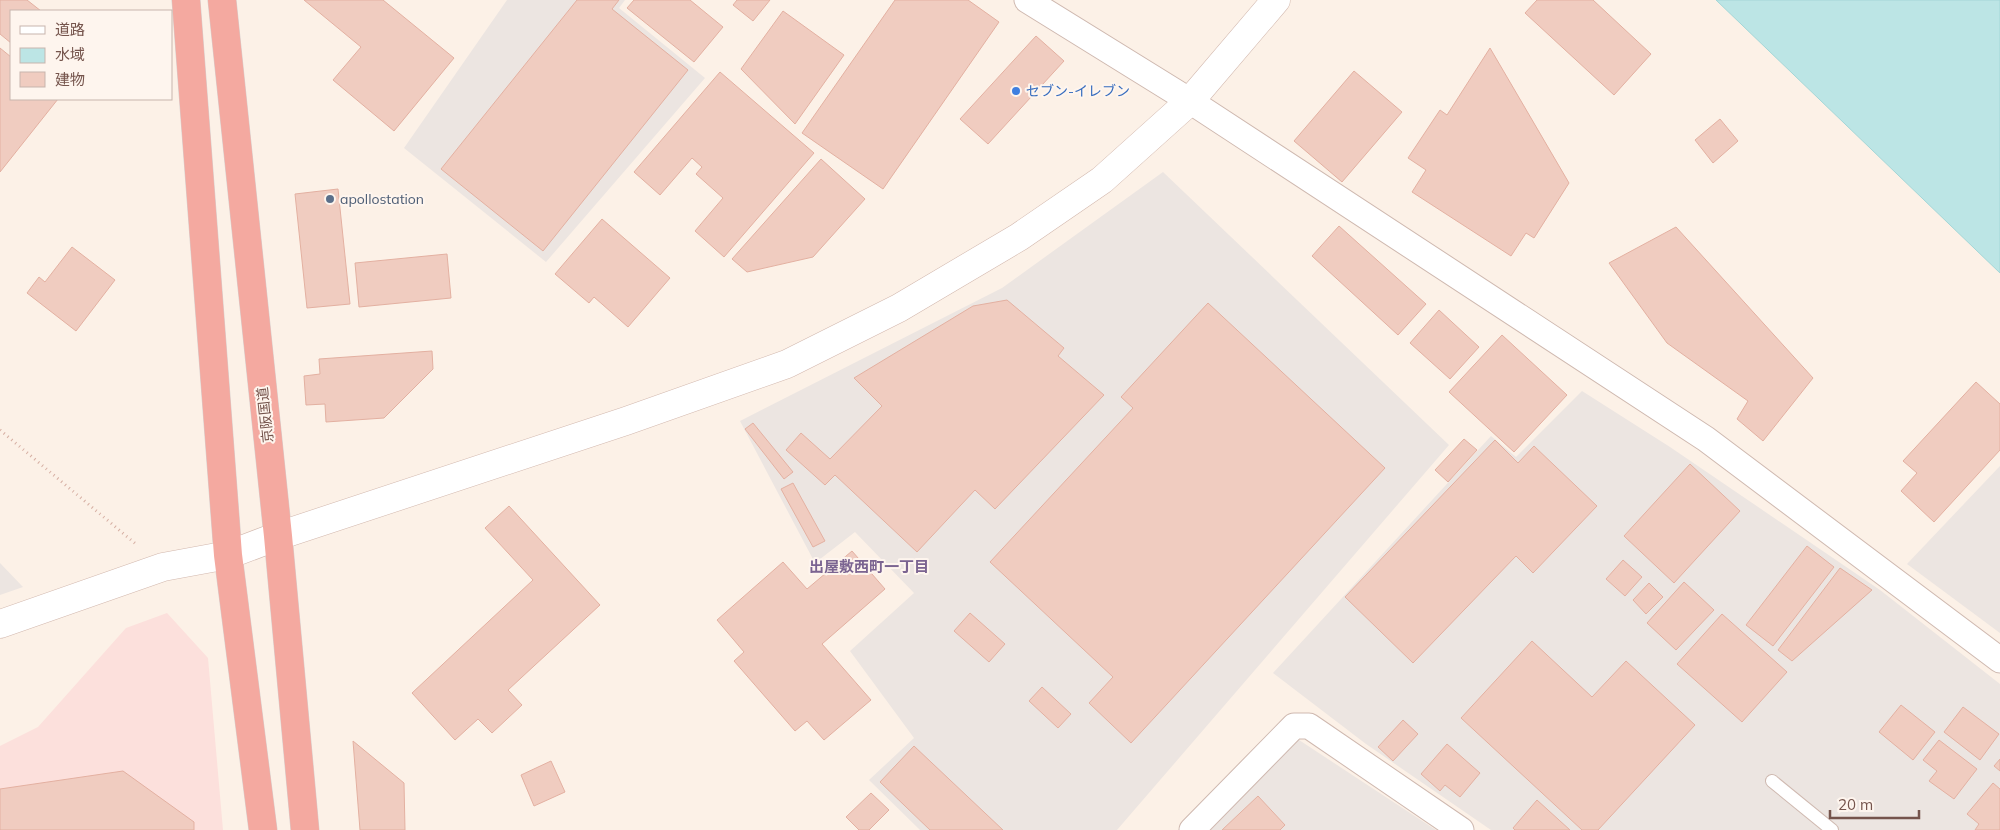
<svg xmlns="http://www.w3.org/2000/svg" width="2000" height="830" font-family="Mulish,'Noto Sans JP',sans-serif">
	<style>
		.commercial { fill: #fce0dc }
		.industrial { fill: #ece5e1 }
		.water { fill: #bce5e5; stroke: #a3d6d7 }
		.building { fill: #f0ccc0; stroke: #e3b0a1 }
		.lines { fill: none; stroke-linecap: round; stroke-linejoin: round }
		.lane-casing { stroke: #cfb9b0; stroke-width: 14 }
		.street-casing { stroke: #cfb9b0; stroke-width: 27 }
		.secondary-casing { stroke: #d2b8ae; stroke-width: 29 }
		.highway-casing { stroke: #d8cfcd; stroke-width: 29 }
		.path { stroke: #d6afa3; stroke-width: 3; stroke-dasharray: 1 4; stroke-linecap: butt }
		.lane { stroke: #fff; stroke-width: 12 }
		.street { stroke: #fff; stroke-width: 25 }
		.secondary { stroke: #fff; stroke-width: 28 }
		.highway { stroke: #f4a9a0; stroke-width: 28 }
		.shop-dot { fill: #3f7fe0; stroke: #fef5ee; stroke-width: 2 }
		.service-dot { fill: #5c6f8a; stroke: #fef5ee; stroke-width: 2 }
		.labels { text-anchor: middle; stroke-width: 4; stroke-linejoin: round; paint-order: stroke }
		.shop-label { font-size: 14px; fill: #366cbe; stroke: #fef5ee; text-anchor: start }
		.service-label { font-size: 14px; fill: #4e5e75; stroke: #fef5ee; text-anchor: start }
		.street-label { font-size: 14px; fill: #75544c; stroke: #fef5ee }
		.neighbourhood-label { font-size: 15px; font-weight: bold; fill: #7b6491; stroke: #fef5ee }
	</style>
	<rect width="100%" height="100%" fill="#fcf1e7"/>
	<!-- commercial -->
	<path class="commercial" d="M167 613 208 658 223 830H0V746L38 727 126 628Z"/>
	<!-- industrial -->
	<g class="industrial">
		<path d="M507 0H625L619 8 705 78 546 262 404 148Z"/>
		<path d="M1163 172 1449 445 1117 830H920L869 780 914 738 850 651 914 593 855 532 815 563 740 421 1002 288Z"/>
		<path d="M1582 391 1670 447 1880 590 2000 684V830H1491L1366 744 1273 673 1491 436 1516 457Z"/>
		<path d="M2000 466V633L1907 564Z"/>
		<path d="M0 563 23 587 0 595Z"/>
		<path d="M1296 738 1436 830H1208Z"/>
	</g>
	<!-- water -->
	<path class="water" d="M1716 0H2000V273Z"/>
	<!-- building -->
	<g class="building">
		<path d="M0 0H27L41 11H11V43L0 34Z"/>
		<path d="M304 0H383L454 58 394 131 333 80 361 47Z"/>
		<path d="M577 0H619L612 9 688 70 543 251 441 169Z"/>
		<path d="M634 0H690L723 27 694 62 627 8Z"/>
		<path d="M737 0H770L753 21 733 5Z"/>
		<path d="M895 0H968L999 22 883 189 802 133Z"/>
		<path d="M1537 0H1593L1651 54 1614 95 1525 13Z"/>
		<path d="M783 11 844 55 795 124 741 69Z"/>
		<path d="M1036 36 1064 61 988 144 960 119Z"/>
		<path d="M0 48 11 57V99H58L0 172Z"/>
		<path d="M1490 48 1569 183 1534 238 1526 233 1511 256 1412 192 1426 170 1408 158 1440 110 1447 115Z"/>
		<path d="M1354 71 1402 112 1342 182 1294 141Z"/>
		<path d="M720 72 814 153 724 257 695 231 723 198 696 174 702 167 692 158 660 195 634 172Z"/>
		<path d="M1720 119 1738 141 1713 163 1695 140Z"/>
		<path d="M821 159 865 199 813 257 747 272 732 259Z"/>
		<path d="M338 189 350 304 307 308 295 194Z"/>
		<path d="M602 219 670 278 628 327 594 297 589 303 555 274Z"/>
		<path d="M1339 226 1426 304 1398 335 1312 256Z"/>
		<path d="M1676 227 1813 378 1763 441 1737 419 1748 401 1667 343 1609 263Z"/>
		<path d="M72 247 115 280 76 331 27 293 39 277 45 282Z"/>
		<path d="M447 254 451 298 359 307 355 263Z"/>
		<path d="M1007 300 1064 348 1058 356 1104 395 995 509 975 490 917 552 835 475 825 485 786 450 801 433 830 459 882 406 854 378 973 306Z"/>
		<path d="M1208 303 1385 468 1131 743 1089 703 1113 677 990 562 1133 408 1121 397Z"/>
		<path d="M1439 310 1479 347 1450 379 1410 343Z"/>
		<path d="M1502 335 1567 395 1514 452 1449 392Z"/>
		<path d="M432 351 433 369 384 418 326 422 325 404 306 405 304 376 320 374 319 359Z"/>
		<path d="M1976 382 2000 404V450L1934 522 1901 491 1917 473 1903 461Z"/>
		<path d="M753 423 793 472 784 479 745 429Z"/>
		<path d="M1464 439 1477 450 1448 482 1435 470Z"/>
		<path d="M1495 440 1518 463 1534 446 1597 506 1533 573 1516 556 1413 663 1345 597Z"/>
		<path d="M1690 464 1740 511 1674 583 1624 536Z"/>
		<path d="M793 483 825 541 813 547 781 489Z"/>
		<path d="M509 506 600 605 508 690 522 705 492 733 478 719 455 740 412 693 533 580 485 528Z"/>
		<path d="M1807 546 1834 567 1773 646 1746 625Z"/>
		<path d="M852 551 885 589 822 644 871 700 824 740 807 721 795 731 734 661 744 652 717 620 783 562 807 589Z"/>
		<path d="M1623 560 1642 577 1625 596 1606 579Z"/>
		<path d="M1840 568 1872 590 1792 661 1778 650Z"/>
		<path d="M1684 582 1714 610 1676 650 1647 623Z"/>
		<path d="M1649 583 1663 597 1646 614 1633 600Z"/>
		<path d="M970 613 1005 644 989 662 954 631Z"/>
		<path d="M1722 614 1787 672 1742 722 1677 664Z"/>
		<path d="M1532 641 1592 697 1626 661 1695 725 1598 830H1582L1461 718Z"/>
		<path d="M1042 687 1071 714 1058 728 1029 701Z"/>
		<path d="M1901 705 1935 732 1913 760 1879 732Z"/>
		<path d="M1963 707 1999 734 1980 760 1944 732Z"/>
		<path d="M1403 720 1418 734 1393 761 1378 747Z"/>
		<path d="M1939 740 1977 769 1954 799 1929 781 1937 771 1923 760Z"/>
		<path d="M353 741 404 783 405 830H360Z"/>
		<path d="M1447 744 1480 773 1460 797 1445 785 1440 791 1421 774Z"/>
		<path d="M914 746 1003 830H930L880 782Z"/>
		<path d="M2000 759V771L1994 766Z"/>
		<path d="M551 761 565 792 534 806 521 775Z"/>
		<path d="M123 771 194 822V830H0V789Z"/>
		<path d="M1993 783 2000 789V830H1975L1979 824 1967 814Z"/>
		<path d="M871 793 889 810 869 830H859L846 817Z"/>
		<path d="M1258 796 1285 825 1280 830H1222Z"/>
		<path d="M1537 800 1570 830H1515L1513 828Z"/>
	</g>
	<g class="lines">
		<!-- lane casing -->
		<g class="lane-casing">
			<path id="lane" d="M1772 781 1832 830"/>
		</g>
		<!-- street casing -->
		<g class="street-casing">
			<g id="street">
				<path d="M1027 0 1190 101 1706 439 2000 660"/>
				<path d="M1192 830 1294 726H1309L1461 830"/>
			</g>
		</g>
		<!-- secondary casing -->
		<g class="secondary-casing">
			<path id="secondary" d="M0 624 163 567 228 555 278 536 626 421 787 364 899 308 1019 237 1102 180 1190 101 1276 0"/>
		</g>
		<!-- highway casing -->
		<g class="highway-casing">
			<g id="highway">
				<path d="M186 0 228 555 263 830"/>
				<path d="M222 0 278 536 305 830"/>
			</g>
		</g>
		<!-- path -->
		<path class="path" d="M0 430 137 545"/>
		<!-- lane -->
		<use href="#lane" class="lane"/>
		<!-- street -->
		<use href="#street" class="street"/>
		<!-- secondary -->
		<use href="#secondary" class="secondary"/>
		<!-- highway -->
		<use href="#highway" class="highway"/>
	</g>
	<!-- markers -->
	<circle class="shop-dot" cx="1016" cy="91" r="5"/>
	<circle class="service-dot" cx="330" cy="199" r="5"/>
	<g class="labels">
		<!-- shop labels -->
		<g class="shop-label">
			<text x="1026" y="96">セブン-イレブン</text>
		</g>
		<!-- service labels -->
		<g class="service-label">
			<text x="340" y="204">apollostation</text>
		</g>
		<!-- street labels -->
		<g class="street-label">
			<text transform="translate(265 415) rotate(-96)" y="5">京阪国道</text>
		</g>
		<!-- neighbourhood labels -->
		<g class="neighbourhood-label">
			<text x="869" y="572">出屋敷西町一丁目</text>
		</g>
	</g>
	<!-- legend -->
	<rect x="10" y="10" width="162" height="90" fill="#fef5ee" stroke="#c7b5ad"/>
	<rect x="20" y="26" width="25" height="8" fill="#ffffff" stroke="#c7b5ad"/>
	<text x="55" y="35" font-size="15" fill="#75544c">道路</text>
	<rect x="20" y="48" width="25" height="15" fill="#bce5e5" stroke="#c7b5ad"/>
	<text x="55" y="60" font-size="15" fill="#75544c">水域</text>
	<rect x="20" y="72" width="25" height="15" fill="#f0ccc0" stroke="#c7b5ad"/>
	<text x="55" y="85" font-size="15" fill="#75544c">建物</text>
	<!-- scale -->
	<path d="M1830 810v8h89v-8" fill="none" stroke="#75544c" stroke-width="2.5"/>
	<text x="1838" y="810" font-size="15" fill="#75544c" stroke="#fef5ee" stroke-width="4" paint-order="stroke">20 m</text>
</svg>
